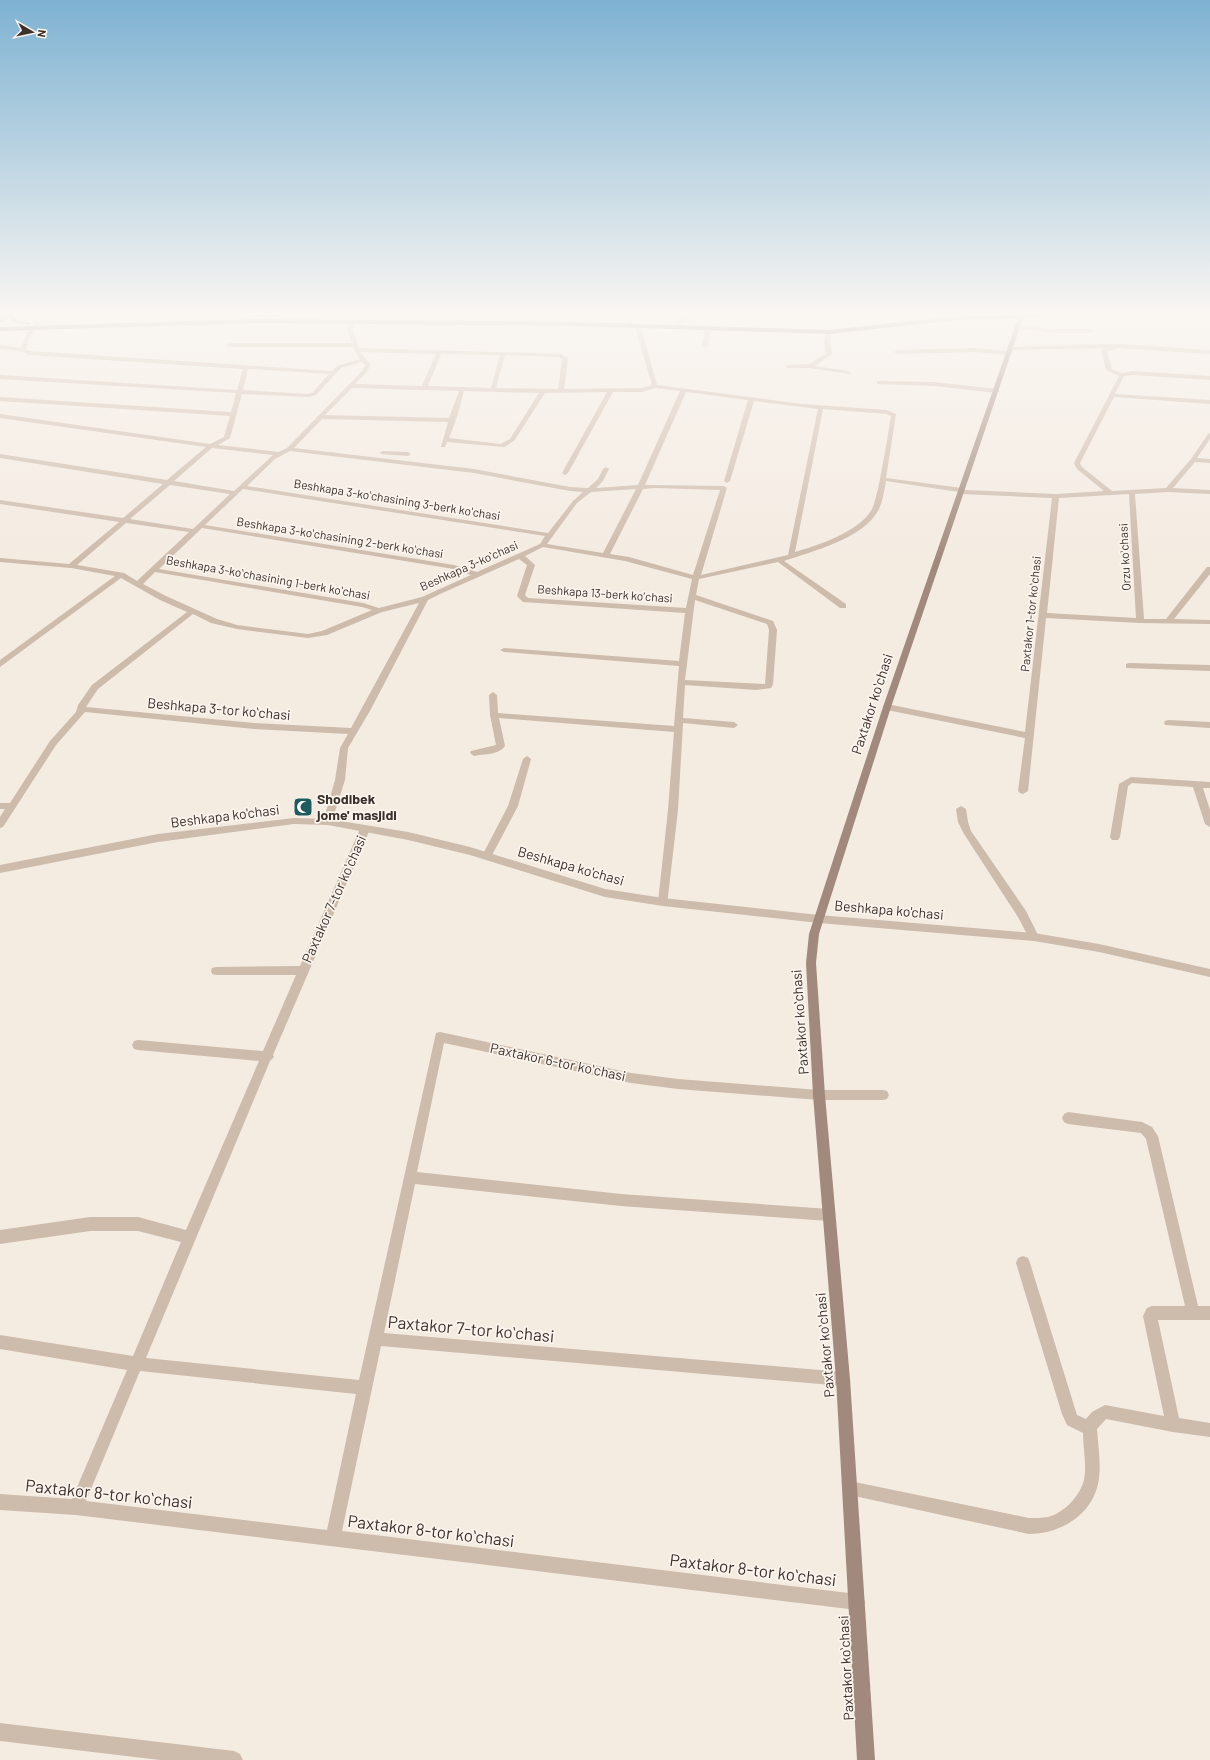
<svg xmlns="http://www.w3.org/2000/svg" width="1210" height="1760" font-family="Barlow,sans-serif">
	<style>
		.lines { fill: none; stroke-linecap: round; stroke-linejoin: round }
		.minor { fill: #cdbbac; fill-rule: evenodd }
		.tertiary { fill: #cdbbac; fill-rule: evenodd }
		.secondary { fill: #a18a7d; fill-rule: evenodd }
		.primary { fill: #7d675c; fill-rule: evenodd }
		.trunk { fill: #6c584f; fill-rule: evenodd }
		.labels { text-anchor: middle; stroke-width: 3.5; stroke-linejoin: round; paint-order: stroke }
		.far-street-label { font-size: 12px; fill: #3b302b; stroke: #fbf5ee }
		.street-label { font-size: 14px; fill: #3b302b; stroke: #fbf5ee }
		.poi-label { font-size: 14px; font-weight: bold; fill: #3b302b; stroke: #fbf5ee; text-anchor: start }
		.near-street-label { font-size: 17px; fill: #3b302b; stroke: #fbf5ee }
	</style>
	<rect width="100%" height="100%" fill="#f4ebe1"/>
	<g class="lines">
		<!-- minor -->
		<g class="minor">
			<path d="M264 315H269L266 319 263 317Z"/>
			<path d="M461 315H466L464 323 461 325 458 323Z"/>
			<path d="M631 315H636L631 324H627Z"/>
			<path d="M684 315H689L680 325H676V323Z"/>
			<path d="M352 320 355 322 353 330 359 348 561 354 568 358 564 389 642 388 652 385 635 327 638 325 641 327 657 385 802 404 887 410 896 414 886 478 962 488 965 490 1056 494 1104 491 1077 469 1074 463 1119 376 1106 370 1101 350 1107 348 1011 350 1008 348 1009 347 1116 344 1210 350V354L1116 348V349L1107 351 1112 369 1122 373 1133 371 1210 376V380L1133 375 1124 376 1115 394 1210 400V404L1114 397 1080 463 1082 467 1112 491 1166 488 1191 459 1208 434 1210 433V439L1197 458 1210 459V463L1195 462 1173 488 1210 490V494L1168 492 1135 494 1144 619H1166L1207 567H1210V574L1174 619 1210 620V624L1140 623 1046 618 1028 791 1023 794 1020 793 1018 791 1025 738 887 710 883 707 887 704 1025 732 1052 498 962 494 959 492 886 481C884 491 883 502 878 511 862 539 813 551 784 561L846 604V608H840L778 562 699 579 696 595 773 621 777 630 773 684 771 688 756 690 685 685 683 718 734 722 738 725 734 728 683 723 678 810 667 905H659L658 902 668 810 674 732 499 718 505 746C499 755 484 754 474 756L470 753 471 751 496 745 490 715 489 695 493 692 497 695 498 713 674 726 679 666 504 652 500 650 504 648 679 661 685 613 523 602 517 596 527 565 519 559 440 594 428 600 371 709 348 748 345 780 331 824H325L323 822 335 780 340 748 348 734 254 729 85 712 56 745 3 827 0 828V817L5 809H0V803H10L50 741 76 712 78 705 92 685 187 612 160 600 121 578 0 667V660L115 576 71 568 0 562V558L69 564 119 522 0 504V500L123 518 163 484 0 458V454L167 480 206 447 0 418V414L210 444 224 437 230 416 0 401V397L231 412 236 393 0 379V375L237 390 243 369 28 355 22 351 0 349V345L21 348 27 333 37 322 40 324C32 332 28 339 26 349L29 351 332 371 337 366 360 359 353 347H229L226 345 229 343H352L347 330 349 322ZM360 352 436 354 422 386 355 384 366 373 371 365ZM441 354 500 355 491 388 428 386ZM505 355 558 357 562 359 558 389 496 388ZM362 362 365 365 362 371 287 448 279 452 218 445 230 438 242 394 309 397 316 395 341 368ZM248 369 329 374 312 393 307 394 243 390ZM352 388 459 391 449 418 325 415ZM655 388 680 391 638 485 596 488 603 481 609 469 606 467 603 469 598 479 588 488 570 487 474 469 294 448 322 419 448 422 441 447H445L447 442 504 447 514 441 545 393 607 392 562 473 565 475 568 473 613 392H642ZM464 391 539 393 510 439 501 444 449 438 456 420ZM686 392 748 400 724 481 727 483 730 481 754 401 818 409 788 555 701 575 727 488 724 486 645 485ZM823 409 886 414 891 416C887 440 883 465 878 489 876 495 875 503 872 509 859 532 819 545 795 552ZM212 448 273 455 234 491 174 481ZM290 451 474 473 570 491 583 492 573 501 548 533 247 486 275 459ZM170 485 230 494 193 529 130 519ZM656 488 720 490 693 575 629 557 610 554 643 489ZM243 489 545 536 540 544 477 572 454 565 205 525ZM636 489 603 553 547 544 577 503 591 492ZM1129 494 1136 618 1047 613 1059 498ZM126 523 189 532 137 581 124 573 77 565ZM202 528 454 569 471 575 422 597 379 608 363 603 159 569ZM543 547 625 561 692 579 686 608 528 598 525 595 535 565 525 556ZM155 572 362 607 372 610 322 631 308 634 237 625 217 619 166 596 143 584ZM695 600 767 624 769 630 765 684 685 680ZM419 603 351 728 254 723 86 707 98 689 193 614 211 623 237 629 308 638 327 635 382 612Z"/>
			<path d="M1019 325 1052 329H1091L1094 331 1091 333H1052L1017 328 1016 327Z"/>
			<path d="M708 327 711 329 708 346 705 348 702 346 705 329Z"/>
			<path d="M829 330 832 332 830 342 832 354 815 366 848 371 851 373 850 374 809 368H786V366L788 365 809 364 826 354 824 342 826 332Z"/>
			<path d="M976 348 1010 351 1013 353 1010 355 976 352 897 354 894 352 897 350Z"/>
			<path d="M879 381 934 382 997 389 1000 391 997 393 934 386 877 384V382Z"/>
			<path d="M383 451 408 452 411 454 408 456 381 454 380 453Z"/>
			<path d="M1129 663 1210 665V671L1126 668V664Z"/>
			<path d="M1168 720 1210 722V728L1165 725 1164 723 1165 721Z"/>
			<path d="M527 756 531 759 518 806 490 859H484L482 856 508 806 523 759Z"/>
			<path d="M1131 777 1210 782V788H1203L1210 810V827L1205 824 1193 787 1132 783 1128 786 1120 837 1118 840H1112L1110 837 1119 784Z"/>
			<path d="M961 806 966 809 968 822 971 831 1026 911 1039 937 1038 940 1034 941 1030 940 1018 917 964 834 958 822 956 809Z"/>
			<path d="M365 826 370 829 273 1055 274 1057 270 1061 146 1358 359 1380 436 1033 440 1032 631 1073 678 1079 819 1090H883L887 1091 889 1095 887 1099 883 1100H819L678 1089 631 1083 444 1043 417 1172 621 1194 829 1209 834 1210 835 1215 834 1220 829 1221 621 1206 415 1184 384 1333 843 1372 848 1374 850 1379 848 1384 843 1386 381 1346 342 1531 857 1594 863 1596 865 1602 863 1608 857 1610 76 1515 0 1510V1494L72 1499 127 1370 0 1349V1335L133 1356 181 1242 138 1231H90L0 1244V1230L90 1217H138L186 1230 259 1061 138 1050 134 1049 132 1045 134 1041 138 1040 263 1051 296 975H216L212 974 211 971 212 968 216 967 300 966 360 829ZM140 1371 356 1394 327 1530 86 1501Z"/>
			<path d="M1068 1112 1142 1122 1152 1127 1158 1136 1198 1306H1210V1320H1158L1179 1418 1210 1423V1437L1173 1432 1106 1419 1097 1429C1098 1445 1101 1462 1099 1478 1095 1513 1062 1534 1029 1534L845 1494 842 1489 845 1484 850 1481 1029 1518C1035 1518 1042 1518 1048 1517 1064 1513 1080 1496 1084 1480 1087 1465 1083 1449 1083 1433L1067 1425 1062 1414 1016 1263 1018 1258 1023 1256 1028 1258 1030 1263 1077 1415 1086 1419 1092 1412 1105 1405 1164 1416 1143 1316 1147 1308 1152 1306H1185L1146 1139 1141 1133 1068 1124 1064 1122 1062 1118 1064 1114Z"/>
			<path d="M0 1723 234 1751 240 1754 243 1760H160L0 1741Z"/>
		</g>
		<!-- tertiary -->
		<path class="tertiary" d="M294 818 328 819 408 832 470 847 605 889 663 898 819 915 1034 933 1099 944 1210 969V977L1099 952 1034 941 819 923 663 906 605 897 470 855 408 840 328 825 294 824 158 842 0 873V865L158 834Z"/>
		<!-- secondary -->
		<path class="secondary" d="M1019 315H1024L891 707 819 934 816 963 825 1095 850 1379 875 1760H857L836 1379 813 1095 806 963 809 934 883 707Z"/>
		<!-- primary -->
		<g class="primary">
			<path d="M0 315H4L0 318Z"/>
			<path d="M9 315H14L16 320 32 323 29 325 12 322Z"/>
			<path d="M1001 315H1048L1046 317 958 320 829 334 580 326 260 323 0 331V327L260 319 580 322 829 330 958 316Z"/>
		</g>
		<!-- trunk -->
		<path class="trunk" d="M7 315H14L0 323V319Z"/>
	</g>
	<!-- sky -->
	<linearGradient id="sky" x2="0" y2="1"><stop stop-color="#7eb2d2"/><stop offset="0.56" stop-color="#faf6f2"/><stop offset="1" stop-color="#faf6f2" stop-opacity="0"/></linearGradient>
	<rect width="1210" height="561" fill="url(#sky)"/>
	<!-- icons -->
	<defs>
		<g id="mosque-square" transform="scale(1)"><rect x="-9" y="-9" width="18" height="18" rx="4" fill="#1f5a5e" stroke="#fbf5ee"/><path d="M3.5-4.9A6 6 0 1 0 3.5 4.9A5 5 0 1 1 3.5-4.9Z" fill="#fff"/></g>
	</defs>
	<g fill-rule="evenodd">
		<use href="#mosque-square" x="303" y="807"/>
	</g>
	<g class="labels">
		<!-- far-street labels -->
		<g class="far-street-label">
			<text transform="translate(397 500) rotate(9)" y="4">Beshkapa 3-koʻchasining 3-berk koʻchasi</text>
			<text transform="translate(340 538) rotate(9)" y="4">Beshkapa 3-koʻchasining 2-berk koʻchasi</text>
			<text transform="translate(1125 557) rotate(-93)" y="4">Orzu koʻchasi</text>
			<text transform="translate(469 566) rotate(-24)" y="4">Beshkapa 3-koʻchasi</text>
			<text transform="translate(268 578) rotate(10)" y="4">Beshkapa 3-koʻchasining 1-berk koʻchasi</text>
			<text transform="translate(605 594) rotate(4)" y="4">Beshkapa 13-berk koʼchasi</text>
			<text transform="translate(1031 614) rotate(-84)" y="4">Paxtakor 1-tor koʻchasi</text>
		</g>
		<!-- street labels -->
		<g class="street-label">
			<text transform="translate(872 704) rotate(-72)" y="5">Paxtakor koʻchasi</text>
			<text transform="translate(219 709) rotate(5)" y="5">Beshkapa 3-tor koʻchasi</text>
			<text transform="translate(225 816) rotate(-7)" y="5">Beshkapa ko'chasi</text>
			<text transform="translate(571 866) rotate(16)" y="5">Beshkapa ko'chasi</text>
			<text transform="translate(334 899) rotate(-66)" y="5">Paxtakor 7-tor koʻchasi</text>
			<text transform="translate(889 910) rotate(5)" y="5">Beshkapa ko'chasi</text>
			<text transform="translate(800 1022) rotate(-94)" y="5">Paxtakor koʻchasi</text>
			<text transform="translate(558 1062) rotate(12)" y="5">Paxtakor 6-tor koʻchasi</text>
			<text transform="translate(825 1345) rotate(-95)" y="5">Paxtakor koʻchasi</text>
			<text transform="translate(846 1668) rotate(-93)" y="5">Paxtakor koʻchasi</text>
		</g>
		<!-- poi labels -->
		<g class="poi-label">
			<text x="317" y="804">Shodibek<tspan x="317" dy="16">jome' masjidi</tspan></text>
		</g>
		<!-- near-street labels -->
		<g class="near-street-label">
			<text transform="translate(471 1329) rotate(5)" y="6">Paxtakor 7-tor koʻchasi</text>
			<text transform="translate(109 1494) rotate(6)" y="6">Paxtakor 8-tor koʻchasi</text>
			<text transform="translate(431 1531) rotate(7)" y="6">Paxtakor 8-tor koʻchasi</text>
			<text transform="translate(753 1570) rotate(7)" y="6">Paxtakor 8-tor koʻchasi</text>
		</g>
	</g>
	<!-- north arrow -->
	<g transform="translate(32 32) rotate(99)" stroke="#fbf5ee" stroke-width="3" paint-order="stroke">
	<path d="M0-3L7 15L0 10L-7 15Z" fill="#3b302b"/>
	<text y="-6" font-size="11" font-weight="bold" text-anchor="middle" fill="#3b302b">N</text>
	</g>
</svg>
